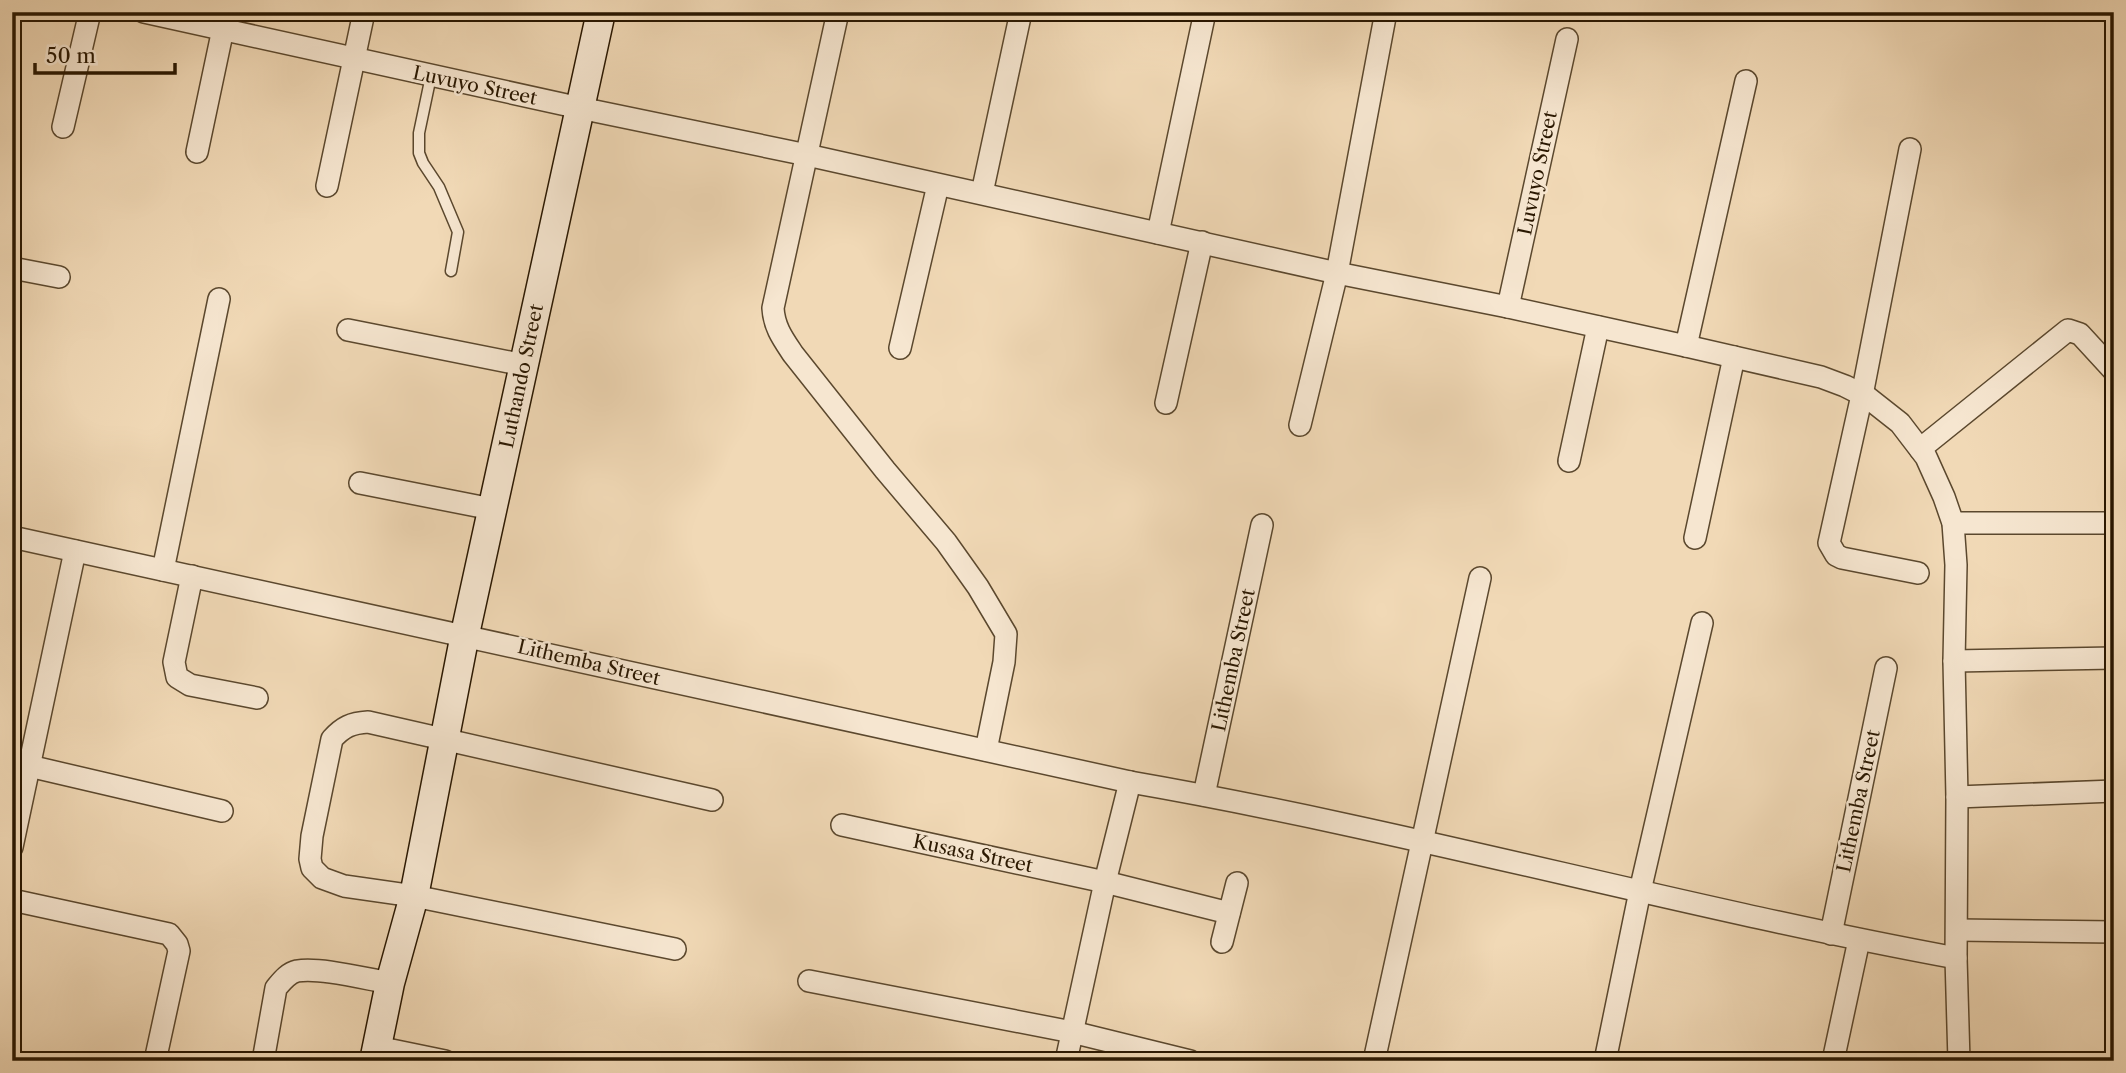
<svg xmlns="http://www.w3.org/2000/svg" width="2126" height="1073" font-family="'Libre Caslon Text',serif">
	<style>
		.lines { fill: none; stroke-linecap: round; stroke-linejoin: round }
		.lane-casing { stroke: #5b482e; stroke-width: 13 }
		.street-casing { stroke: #5b482e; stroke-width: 24 }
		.secondary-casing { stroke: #291701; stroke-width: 31 }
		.lane { stroke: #f6e6d0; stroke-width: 10 }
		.street { stroke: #f6e6d0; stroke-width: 21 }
		.secondary { stroke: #f6e6d0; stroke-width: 28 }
		.labels { text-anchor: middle; stroke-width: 5; stroke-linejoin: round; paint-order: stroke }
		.street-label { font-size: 19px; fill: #291701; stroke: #f6e6d0 }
	</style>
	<rect width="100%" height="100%" fill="#f1d9b6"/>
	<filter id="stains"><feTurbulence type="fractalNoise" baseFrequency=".00286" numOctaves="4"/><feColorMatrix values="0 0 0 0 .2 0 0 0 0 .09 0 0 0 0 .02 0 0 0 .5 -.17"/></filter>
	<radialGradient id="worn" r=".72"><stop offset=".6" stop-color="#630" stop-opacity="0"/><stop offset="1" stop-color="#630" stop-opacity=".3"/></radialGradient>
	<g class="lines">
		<!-- lane casing -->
		<g class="lane-casing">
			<path id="lane" d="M431 76 419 133V153L423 163 439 187 458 232 451 271"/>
		</g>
		<!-- street casing -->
		<g class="street-casing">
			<g id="street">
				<path d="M144 12 580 108 807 155 1337 273 1508 307 1686 346 1821 377 1845 386 1867 397 1900 423 1926 457 1944 497 1953 523 1956 565 1954 661 1957 797 1956 958 1959 1061"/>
				<path d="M838 12 773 308C774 327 783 339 793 354L885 470 946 542 978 587 1006 634 1004 662 986 750"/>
				<path d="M63 127 90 12"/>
				<path d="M1910 149 1862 395 1829 543 1836 555 1842 558 1918 573"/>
				<path d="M197 152 223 29"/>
				<path d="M327 186 364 12"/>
				<path d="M982 193 1021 12"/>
				<path d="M1158 233 1205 12"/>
				<path d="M12 268 59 277"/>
				<path d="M1508 307 1567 39"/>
				<path d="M348 330 524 365"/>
				<path d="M1686 346 1746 81"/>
				<path d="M900 348 938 185"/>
				<path d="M1166 403 1202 242"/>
				<path d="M1300 425 1337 273 1385 17"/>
				<path d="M1920 449 2068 330 2080 334 2114 371"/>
				<path d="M1569 461 1598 327"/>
				<path d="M360 483 492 509"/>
				<path d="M1953 523H2114"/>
				<path d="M12 537 1130 782C1407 830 1679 907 1956 958"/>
				<path d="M1695 538 1734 357"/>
				<path d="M163 570 219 299"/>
				<path d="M192 576 174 662 177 677 190 685 257 698"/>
				<path d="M1954 661 2114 658"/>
				<path d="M12 762 222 811"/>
				<path d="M1204 795 1262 525"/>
				<path d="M1957 797 2114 791"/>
				<path d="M842 825 1105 882 1229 913"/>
				<path d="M12 847 75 551"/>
				<path d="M12 900 169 934 177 944 179 951 155 1061"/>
				<path d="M1957 930 2114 932"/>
				<path d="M1831 934 1886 668"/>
				<path d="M1222 942 1237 883"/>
				<path d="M675 949 414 896 344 886 322 878 312 868 310 859 312 836 332 739C343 727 351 723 368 722L712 800"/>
				<path d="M809 981 1072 1032 1190 1061"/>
				<path d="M377 1047 445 1061"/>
				<path d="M263 1061 276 988C282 981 288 973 297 971 320 967 366 979 390 983"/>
				<path d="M1066 1061 1105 882 1130 782"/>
				<path d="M1374 1061 1480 578"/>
				<path d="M1605 1061 1640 891 1702 623"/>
				<path d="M1833 1061 1859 940"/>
			</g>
		</g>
		<!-- secondary casing -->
		<g class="secondary-casing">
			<path id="secondary" d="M374 1061 390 983 414 896 465 634 601 12"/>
		</g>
		<!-- lane -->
		<use href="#lane" class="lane"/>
		<!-- street -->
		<use href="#street" class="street"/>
		<!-- secondary -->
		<use href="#secondary" class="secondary"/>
	</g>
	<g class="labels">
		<!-- street labels -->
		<g class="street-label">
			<text transform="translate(475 85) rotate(12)" y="7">Luvuyo Street</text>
			<text transform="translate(1537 173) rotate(-78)" y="7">Luvuyo Street</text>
			<text transform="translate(521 376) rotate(-78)" y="7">Luthando Street</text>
			<text transform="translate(1233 660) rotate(-78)" y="7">Lithemba Street</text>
			<text transform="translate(589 662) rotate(13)" y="7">Lithemba Street</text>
			<text transform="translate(1858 801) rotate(-78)" y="7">Lithemba Street</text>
			<text transform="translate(973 853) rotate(12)" y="7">Kusasa Street</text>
		</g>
	</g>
	<!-- margin -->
	<rect width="2126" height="1073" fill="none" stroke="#f1d9b6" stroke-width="42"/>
	<rect x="14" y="14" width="2098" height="1045" fill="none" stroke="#291701" stroke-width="3.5"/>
	<rect x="21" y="21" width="2084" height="1031" fill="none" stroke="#291701" stroke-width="2"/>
	<!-- scale -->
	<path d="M35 63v10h140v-10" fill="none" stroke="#291701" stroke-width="3.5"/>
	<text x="46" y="63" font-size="21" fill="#291701" stroke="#f6e6d0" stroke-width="5" paint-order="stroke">50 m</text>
	<rect width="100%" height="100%" filter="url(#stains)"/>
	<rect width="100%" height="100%" fill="url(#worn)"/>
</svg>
